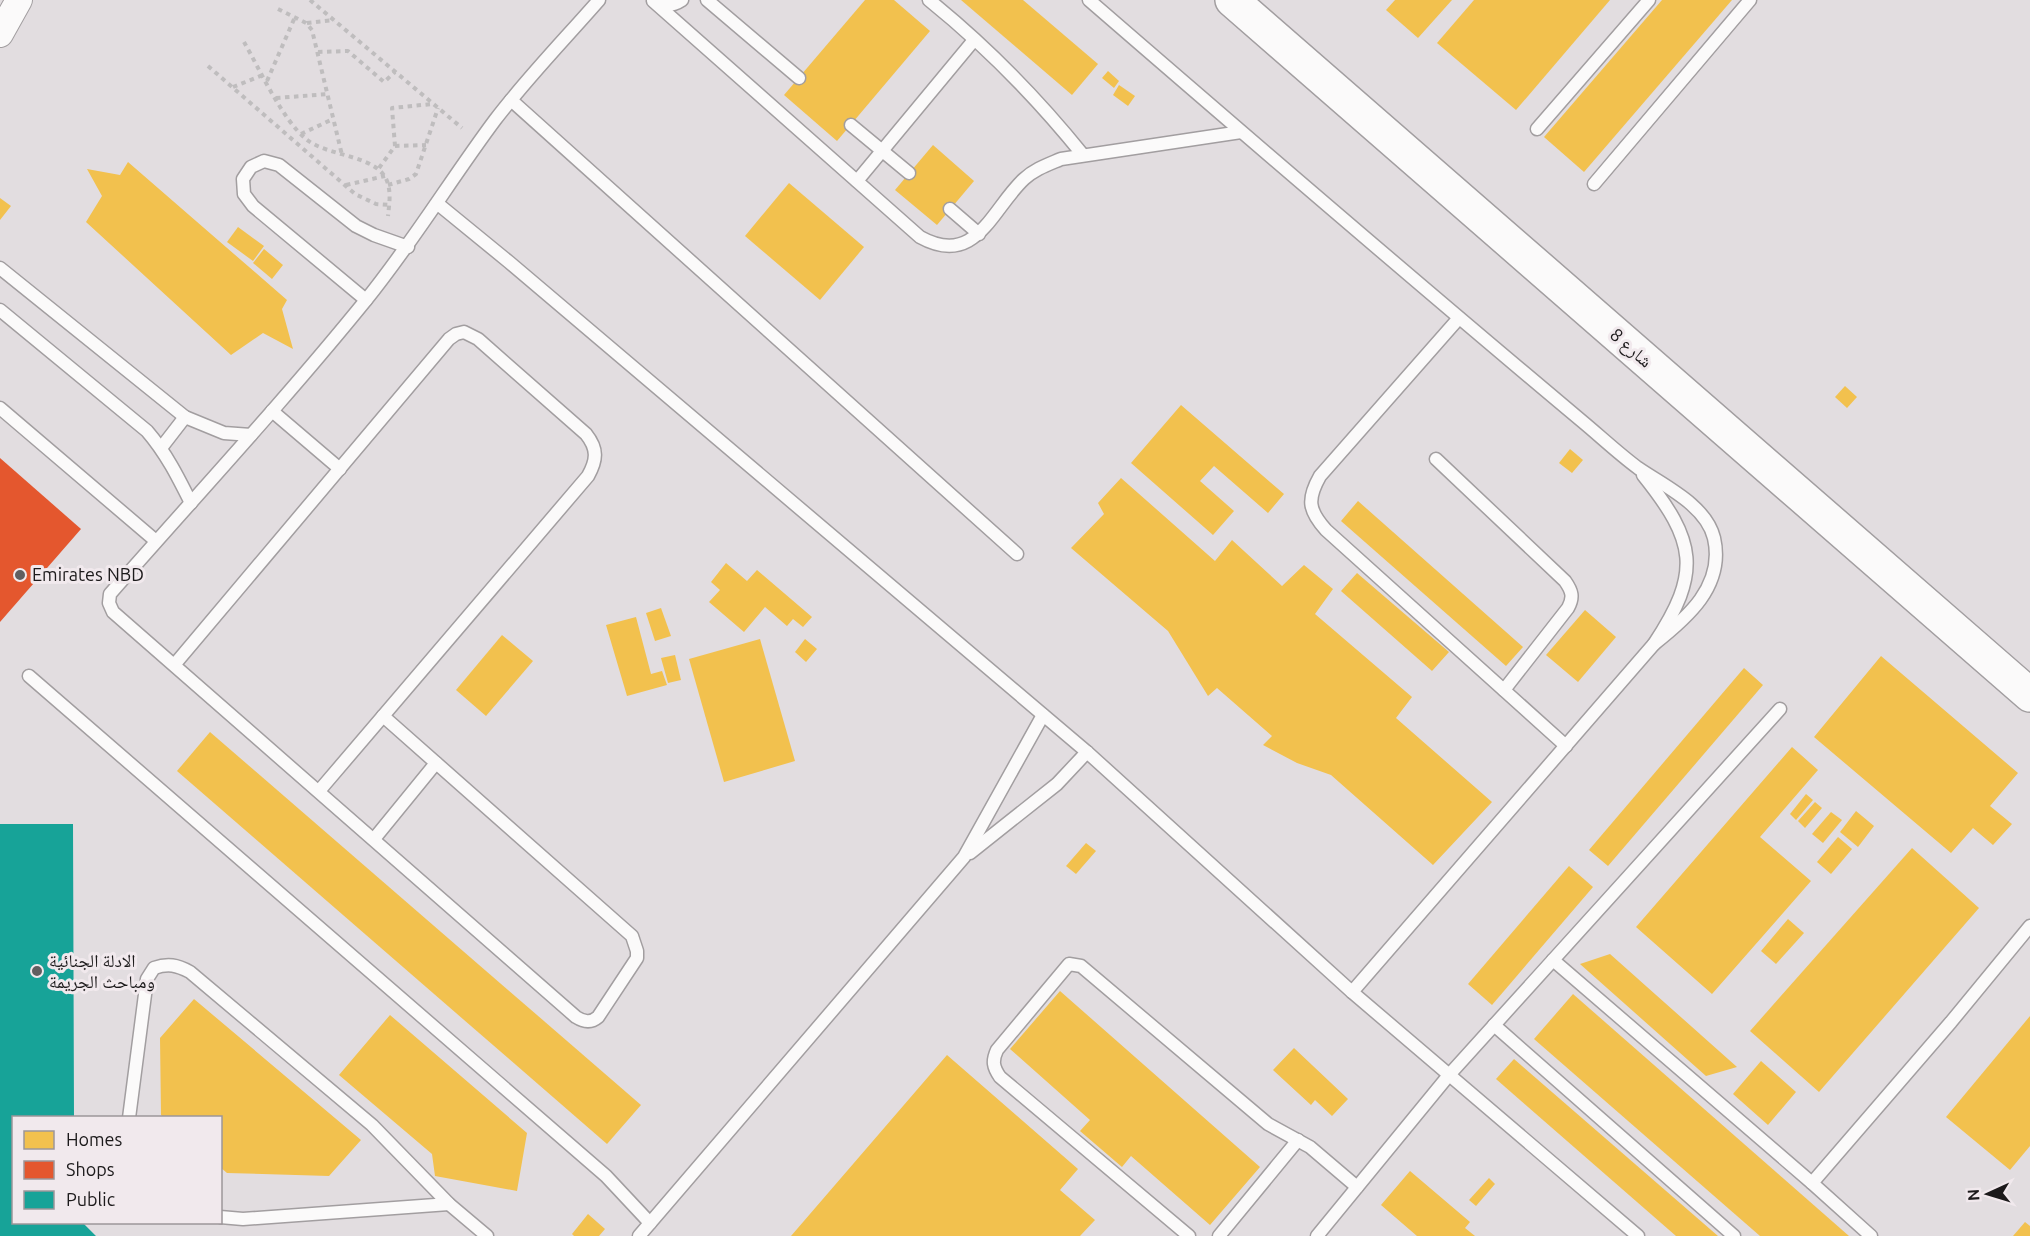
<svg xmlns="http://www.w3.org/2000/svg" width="2030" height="1236" font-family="Ubuntu,'Noto Naskh Arabic',sans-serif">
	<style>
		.homes { fill: #f2c14e }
		.shops { fill: #e4572e }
		.public { fill: #17a398 }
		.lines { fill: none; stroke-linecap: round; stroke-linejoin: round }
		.lane-casing { stroke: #a29ea0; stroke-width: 15 }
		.street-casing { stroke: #a29ea0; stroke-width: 28 }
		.secondary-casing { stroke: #a29ea0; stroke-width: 36 }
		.path { stroke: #bfbdbe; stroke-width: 4; stroke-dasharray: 4.5 4.5; stroke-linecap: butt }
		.lane { stroke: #fbfafa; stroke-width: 12 }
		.street { stroke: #fbfafa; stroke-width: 26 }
		.secondary { stroke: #fbfafa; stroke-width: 33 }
		.poi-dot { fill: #615e60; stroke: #f1e9ed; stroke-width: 2 }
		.labels { text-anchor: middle; stroke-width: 6; stroke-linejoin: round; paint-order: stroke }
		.street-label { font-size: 18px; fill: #1c1a1b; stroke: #f1e9ed }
		.poi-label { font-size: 18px; fill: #1c1a1b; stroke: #f1e9ed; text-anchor: start }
	</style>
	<rect width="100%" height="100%" fill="#e2dde0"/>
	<!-- homes -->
	<g class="homes">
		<path d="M865 0H894L930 31 837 141 784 95Z"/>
		<path d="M961 0H1023L1098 64 1072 95Z"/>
		<path d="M1395 0H1452L1418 38 1386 10Z"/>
		<path d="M1474 0H1610L1516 110 1437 43Z"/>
		<path d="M1662 0H1732L1584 172 1544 137Z"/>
		<path d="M1108 71 1119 81 1114 88 1102 78Z"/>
		<path d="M1119 85 1135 96 1128 106 1113 95Z"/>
		<path d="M933 145 974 181 937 225 895 190Z"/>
		<path d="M128 162 287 300 282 309 293 349 263 333 231 355 86 222 102 196 87 169 120 175Z"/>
		<path d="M789 183 864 247 820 300 745 236Z"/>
		<path d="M0 198 11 206 0 220Z"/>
		<path d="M238 227 264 246 253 261 227 242Z"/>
		<path d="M264 249 283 265 272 279 253 263Z"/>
		<path d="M1845 386 1857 397 1847 408 1835 397Z"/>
		<path d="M1181 405 1284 494 1268 513 1214 466 1200 481 1234 511 1213 535 1131 463Z"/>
		<path d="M1570 449 1583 460 1572 473 1559 463Z"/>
		<path d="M1121 478 1215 561 1232 540 1282 586 1304 565 1333 589 1315 614 1412 697 1396 718 1492 802 1433 865 1331 775 1297 763 1263 745 1272 736 1217 688 1208 696 1168 631 1071 548 1104 514 1098 503Z"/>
		<path d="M1358 501 1523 647 1506 666 1341 521Z"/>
		<path d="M726 563 747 581 757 570 812 617 803 627 793 619 787 626 765 607 744 632 709 602 720 590 711 582Z"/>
		<path d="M1357 573 1449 652 1432 671 1341 591Z"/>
		<path d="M661 608 671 636 655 641 646 613Z"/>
		<path d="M1585 610 1616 637 1578 682 1546 655Z"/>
		<path d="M636 617 651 674 662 671 667 685 627 696 606 625Z"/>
		<path d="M502 635 533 661 486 716 456 690Z"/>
		<path d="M760 639 795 761 724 782 689 659Z"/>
		<path d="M805 639 817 649 806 662 795 652Z"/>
		<path d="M675 655 681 680 668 683 661 658Z"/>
		<path d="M1881 656 2018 773 1990 806 2012 824 1993 845 1973 828 1951 853 1814 737Z"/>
		<path d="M1744 668 1763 685 1608 866 1589 850Z"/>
		<path d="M210 732 641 1105 607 1144 177 771Z"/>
		<path d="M1792 747 1818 770 1760 837 1811 881 1712 994 1636 927Z"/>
		<path d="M1806 794 1813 800 1796 820 1790 814Z"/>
		<path d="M1815 802 1822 808 1805 828 1798 821Z"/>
		<path d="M1856 811 1874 826 1858 847 1840 832Z"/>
		<path d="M1831 812 1842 820 1823 843 1812 834Z"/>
		<path d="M1838 837 1852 849 1831 874 1817 862Z"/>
		<path d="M1086 843 1096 851 1076 874 1066 866Z"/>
		<path d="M1912 848 1979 908 1819 1092 1750 1031Z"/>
		<path d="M1569 866 1593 887 1492 1005 1468 984Z"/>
		<path d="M1788 919 1804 933 1776 964 1761 951Z"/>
		<path d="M1610 954 1737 1067 1706 1076 1580 964Z"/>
		<path d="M1060 991 1260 1167 1210 1225 1131 1156 1122 1167 1080 1131 1090 1120 1010 1049Z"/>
		<path d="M1573 994 1849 1236H1760L1534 1039Z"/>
		<path d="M194 999 361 1140 329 1176 227 1173 220 1167V1118H164L161 1115 160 1038Z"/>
		<path d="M390 1015 527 1133 517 1191 435 1176 432 1154 339 1075Z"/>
		<path d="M2030 1016V1146L2010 1170 1946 1117Z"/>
		<path d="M1294 1048 1348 1099 1332 1116 1315 1100 1311 1105 1273 1070Z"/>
		<path d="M947 1055 1078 1169 1060 1190 1095 1220 1080 1236H791Z"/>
		<path d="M1514 1059 1718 1236H1676L1496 1079Z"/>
		<path d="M1761 1061 1796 1092 1768 1125 1733 1094Z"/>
		<path d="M1410 1171 1470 1222 1465 1228 1475 1236H1417L1381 1205Z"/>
		<path d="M1489 1178 1495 1184 1476 1206 1469 1200Z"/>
		<path d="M588 1214 605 1229 599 1236H574L572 1234Z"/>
		<path d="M2025 1222 2030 1226V1236H2013Z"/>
	</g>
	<!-- shops -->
	<path class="shops" d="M0 458 81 529 0 622Z"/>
	<!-- public -->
	<path class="public" d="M0 824H73L74 1118H14V1222H82L96 1236H0Z"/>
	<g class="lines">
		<!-- lane casing -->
		<g class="lane-casing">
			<g id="lane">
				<path d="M707 0 799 78"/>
				<path d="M929 0C986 46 1037 98 1083 155"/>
				<path d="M1089 0C1253 142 1417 283 1583 422 1601 437 1619 454 1638 468 1664 486 1706 505 1714 538 1725 586 1687 618 1654 644"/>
				<path d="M653 1 920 237C976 268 991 210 1024 179 1035 169 1047 165 1061 159L1241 132"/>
				<path d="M655 2C665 7 673 6 682 0"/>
				<path d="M511 100 1017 554"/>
				<path d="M851 125 909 173"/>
				<path d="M1537 129 1649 0"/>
				<path d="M857 181 974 40"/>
				<path d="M1594 184 1750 0"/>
				<path d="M438 204 509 262 1087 752 1352 992 1638 1236"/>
				<path d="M950 209 979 234"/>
				<path d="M0 268 185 417 224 433 251 435"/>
				<path d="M366 300 253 206 244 194 243 179 251 167 264 161 279 165 356 226 374 235 408 247"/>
				<path d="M0 310 147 431C166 453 178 477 191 503"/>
				<path d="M1459 318 1320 476C1307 499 1308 510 1326 530L1566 746"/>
				<path d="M0 408 156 541"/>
				<path d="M272 411 340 469"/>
				<path d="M161 448 185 417"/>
				<path d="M1436 459 1565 581C1572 591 1574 597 1568 608L1504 690"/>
				<path d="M175 664 449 339 456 334 464 332 478 339 586 434C598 449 597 460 588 476L319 791"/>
				<path d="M29 676 606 1176 650 1223"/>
				<path d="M383 716 632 936 637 951V958L598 1017C591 1023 584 1022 576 1017L113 612 109 603 110 594C196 496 284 401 366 300 413 242 451 179 495 120 527 78 564 40 599 0"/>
				<path d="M374 839 436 763"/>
				<path d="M970 853 1057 784 1087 752"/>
				<path d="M1553 960 1812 1183 1871 1236"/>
				<path d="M1352 992 1654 644C1702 572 1696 541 1643 475"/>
				<path d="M1494 1025 1734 1236"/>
				<path d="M129 1118 147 979 154 968C168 963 177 965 190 972L372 1125 449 1204 487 1236"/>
				<path d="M1812 1183 1951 1022 2030 926"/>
				<path d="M220 1217 243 1219 449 1204"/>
				<path d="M639 1236 964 857 1043 715"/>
				<path d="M1189 1236 1000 1077C993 1067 992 1061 997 1050L1069 964 1081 966 1268 1124 1310 1147 1357 1187"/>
				<path d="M1219 1236 1298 1140"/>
				<path d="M1317 1236 1449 1075 1780 709"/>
			</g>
		</g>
		<!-- street casing -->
		<g class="street-casing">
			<path id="street" d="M0 34 19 0"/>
		</g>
		<!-- secondary casing -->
		<g class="secondary-casing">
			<path id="secondary" d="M1232 0 2030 695"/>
		</g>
		<!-- path -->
		<g class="path">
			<path d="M310 0 462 128"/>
			<path d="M278 9 306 23 312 30 342 155"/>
			<path d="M307 23 334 20"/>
			<path d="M244 42C260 70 282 119 306 139 329 158 380 154 388 184 391 195 389 206 388 216"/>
			<path d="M318 52 348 51 384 82 395 72"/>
			<path d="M208 66 355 194 376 204 389 205"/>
			<path d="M267 81 295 17"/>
			<path d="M233 87 263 75"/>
			<path d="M276 98 329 94"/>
			<path d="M301 134 333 119"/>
			<path d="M395 146 426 145"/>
			<path d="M379 168 395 146 392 108 432 104"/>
			<path d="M346 185 385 176"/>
			<path d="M388 185 409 179 416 174 438 108"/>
		</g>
		<!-- lane -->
		<use href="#lane" class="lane"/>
		<!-- street -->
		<use href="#street" class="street"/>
		<!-- secondary -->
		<use href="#secondary" class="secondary"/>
	</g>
	<!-- markers -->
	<g class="poi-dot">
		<circle cx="20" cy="575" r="6"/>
		<circle cx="37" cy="971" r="6"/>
	</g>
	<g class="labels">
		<!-- street labels -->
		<g class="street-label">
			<text transform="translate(1631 348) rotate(41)" y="6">شارع 8</text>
		</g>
		<!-- poi labels -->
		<g class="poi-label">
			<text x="32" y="581">Emirates NBD</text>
			<text x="49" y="967">الادلة الجنائية<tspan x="49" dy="21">ومباحث الجريمة</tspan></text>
		</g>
	</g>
	<!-- legend -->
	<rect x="12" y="1116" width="210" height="108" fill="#f1e9ed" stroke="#9c9699" stroke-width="1.5"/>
	<rect x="24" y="1131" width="30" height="18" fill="#f2c14e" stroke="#9c9699" stroke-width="1.5"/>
	<text x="66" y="1146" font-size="18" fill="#1c1a1b">Homes</text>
	<rect x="24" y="1161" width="30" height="18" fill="#e4572e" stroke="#9c9699" stroke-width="1.5"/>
	<text x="66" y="1176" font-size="18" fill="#1c1a1b">Shops</text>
	<rect x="24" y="1191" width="30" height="18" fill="#17a398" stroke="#9c9699" stroke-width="1.5"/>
	<text x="66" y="1206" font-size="18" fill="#1c1a1b">Public</text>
	<!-- north arrow -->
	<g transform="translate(1988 1194) rotate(266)" stroke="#f1e9ed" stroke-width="4.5" paint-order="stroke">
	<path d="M0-4.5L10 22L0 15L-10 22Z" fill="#1c1a1b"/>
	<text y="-9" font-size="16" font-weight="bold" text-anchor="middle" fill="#1c1a1b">N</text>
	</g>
</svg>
